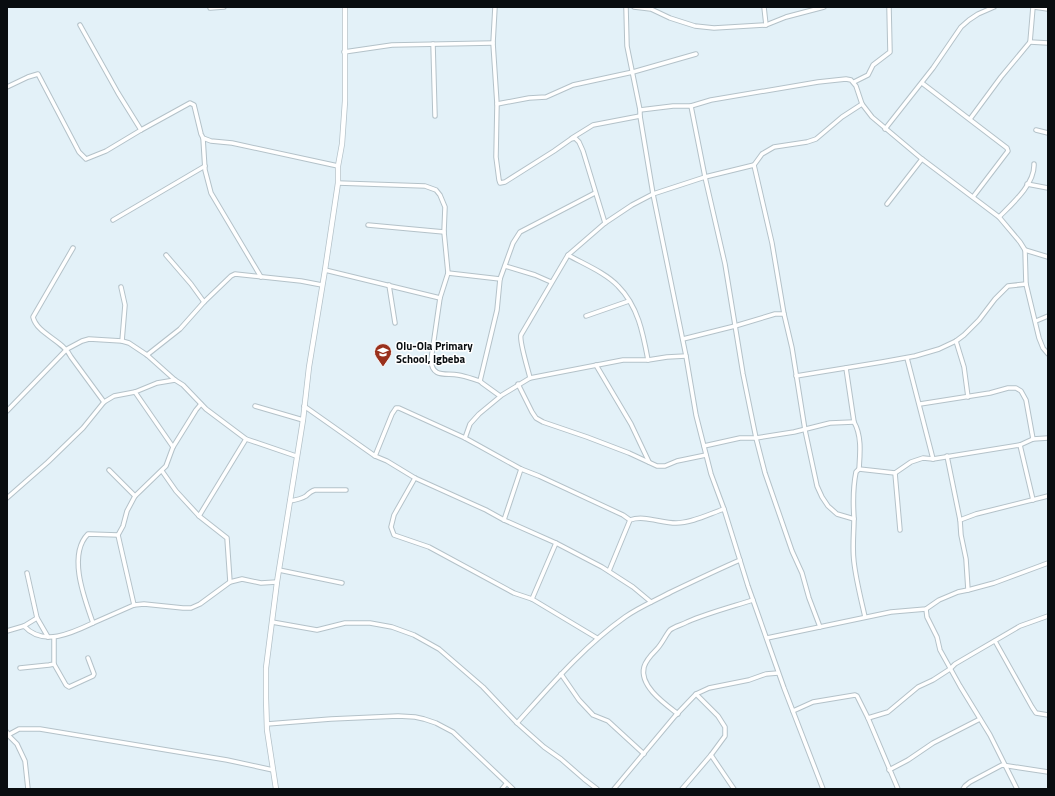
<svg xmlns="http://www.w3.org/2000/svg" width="1055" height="796" font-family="'Titillium Web',sans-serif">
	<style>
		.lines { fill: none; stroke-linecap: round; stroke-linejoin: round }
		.minor-casing { stroke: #b4c2c9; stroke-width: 5.5 }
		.tertiary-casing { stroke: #b4c2c9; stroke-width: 6 }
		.minor { stroke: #fff; stroke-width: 3.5 }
		.tertiary { stroke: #fff; stroke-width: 4.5 }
		.labels { text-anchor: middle; stroke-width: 3; stroke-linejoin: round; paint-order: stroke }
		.poi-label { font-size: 11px; font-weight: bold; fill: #090d10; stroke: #fff; text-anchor: start }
	</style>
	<rect width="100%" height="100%" fill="#e3f1f8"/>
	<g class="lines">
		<!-- minor casing -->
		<g class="minor-casing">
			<g id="minor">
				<path d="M495 7 493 43 497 104 496 157 499 180 500 183 505 182 554 151 571 139 575 138 579 142 583 151 605 223"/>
				<path d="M626 7 627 46 640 110V116L653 194 686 356 696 415 711 474 724 509 748 586 784 688 823 789"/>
				<path d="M634 7 651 9 670 18 695 26 714 28 766 25 786 17 824 7"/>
				<path d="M764 7 766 25"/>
				<path d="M1034 7 1048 9"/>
				<path d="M210 8 224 7"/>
				<path d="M80 25 118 93 141 130"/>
				<path d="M1030 42 1048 43"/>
				<path d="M433 44 435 116"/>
				<path d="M344 52 392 45 493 43"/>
				<path d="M854 82 868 75 873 65 890 52 889 7"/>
				<path d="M922 83 1007 148 1008 151 973 197"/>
				<path d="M7 87 28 77 38 74 79 152 86 159 106 151 141 130 190 103 194 105 201 134 203 138 211 141 232 143 338 166"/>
				<path d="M497 104 529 98 546 97 573 85 633 72 696 54"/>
				<path d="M691 106 705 177 725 264 743 374 756 438 765 473 792 551 802 573 809 598 820 627"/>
				<path d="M640 110 673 106H691L711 100 818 82 846 79 851 80 856 86 862 104 872 117 922 159 999 217 1020 242 1025 250 1026 284 1039 338 1043 348 1048 354"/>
				<path d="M970 119 1001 77 1030 42 1033 7"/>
				<path d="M885 129 933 68 961 27 969 20 978 14 994 7"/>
				<path d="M1036 130 1048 133"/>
				<path d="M203 138 205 170 211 193 261 277"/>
				<path d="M572 138 593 125 640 116"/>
				<path d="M754 165 772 243 784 314 792 348 805 430 817 486 822 497 828 506 837 514 854 519"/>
				<path d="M338 183 425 186 436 190 440 195 445 207 444 232 448 273 440 298 431 360C432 378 445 373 458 375 465 376 473 379 480 381"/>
				<path d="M1027 184 1048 188"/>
				<path d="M887 204 922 159"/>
				<path d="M999 217C1012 204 1035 184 1034 164"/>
				<path d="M113 220 205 166"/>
				<path d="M368 225 444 232"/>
				<path d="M73 248 33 317C37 334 63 340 71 357L104 402"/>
				<path d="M1025 250 1048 257"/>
				<path d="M166 255 191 284 204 302"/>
				<path d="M568 255C584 264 606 273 618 286 638 306 643 333 648 360"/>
				<path d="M505 266 535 275 551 282"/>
				<path d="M325 270 440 298"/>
				<path d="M448 273 500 279"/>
				<path d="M389 285 395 323"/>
				<path d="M121 287 125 305 122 341"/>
				<path d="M586 316 629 301"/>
				<path d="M1036 321 1048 316"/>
				<path d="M683 339 735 326 775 314H784"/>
				<path d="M956 341 964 367 968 397"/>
				<path d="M147 355 180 329 204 302 231 276 235 274 301 281 322 285"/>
				<path d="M907 358 933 459"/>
				<path d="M596 365 631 424 649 462"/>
				<path d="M846 368 854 422C862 436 860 454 859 469L856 472C853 487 853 503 854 518 854 533 852 547 854 562 856 580 861 599 865 617"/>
				<path d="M796 376 882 362 915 356 939 349 956 341 964 335 979 320 995 299 1008 286 1026 284"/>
				<path d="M530 378C528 369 519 341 521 335L568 255 605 223 632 205 653 194 705 177 754 165 762 154 774 147 807 142 816 139 842 117 862 104"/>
				<path d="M518 384 532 412 536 418 543 422 587 437 629 453 657 466H665L677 461 706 455"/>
				<path d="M135 392 173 447"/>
				<path d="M500 396 482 383 480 381 497 310 500 279 513 243 520 232 595 193"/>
				<path d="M920 404 990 393 1008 388H1016L1021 391 1026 400 1033 439"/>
				<path d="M255 406 303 420"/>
				<path d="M304 406 375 456 387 461 415 478 486 510 504 520 556 543 602 567 633 587 651 602"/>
				<path d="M7 411 67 349 82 341 89 339 122 341 129 343 147 355 175 380 183 385 206 409 246 439 296 456"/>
				<path d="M465 438 470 424 479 414 502 395 530 378 623 360H648L667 357 686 356"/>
				<path d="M1020 445 1033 500"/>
				<path d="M704 446 740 438H756L794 432 830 423 854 422"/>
				<path d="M375 456 392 414 396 408H399L465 438 521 469 539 476 623 515 630 520"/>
				<path d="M947 456 960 520 961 535 966 559 968 590"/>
				<path d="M859 469 895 473 911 462 923 458 933 459 1020 445 1033 439 1048 438"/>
				<path d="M109 470 135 496"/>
				<path d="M162 471 176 491 199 516 227 538 230 582"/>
				<path d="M895 473 900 530"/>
				<path d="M415 478 394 515 391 527 394 535 429 547 514 593 532 599 597 638"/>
				<path d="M7 498 48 462 83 428 104 402 114 396 135 392 157 383 175 380"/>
				<path d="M290 501C296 500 301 499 306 496 309 493 311 491 315 490H346"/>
				<path d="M199 516 246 439"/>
				<path d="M504 520 521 469"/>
				<path d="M960 520 976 514 1048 496"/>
				<path d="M279 570 342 583"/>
				<path d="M609 571 630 520C644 515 661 523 676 523 692 523 709 514 724 509"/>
				<path d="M532 599 556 543"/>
				<path d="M134 605 118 535 123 526 127 511 135 496 166 466 173 447 196 410 201 404"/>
				<path d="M926 609 927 617 937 637 940 650 960 686 990 735 1017 789"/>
				<path d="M37 618 48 637"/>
				<path d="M272 622 317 630 345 623H370L392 627 414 635 439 649 483 687 517 723 544 747 561 759 584 779 597 789"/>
				<path d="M93 623 134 605 144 604 183 608H191L200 604 230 582 242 579 261 583 277 582"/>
				<path d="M24 626 37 618 27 573"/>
				<path d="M7 631 24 626C43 647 72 633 93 623 85 600 67 555 88 534L118 535"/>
				<path d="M767 638 891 612 926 609 939 600 958 592 968 590 994 583 1048 563"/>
				<path d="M995 641 1032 707 1036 713 1048 715"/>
				<path d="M54 664 66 685 69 687 93 676 94 674 88 658"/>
				<path d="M20 668 49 665 54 664V637"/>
				<path d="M561 674 579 700 593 715 608 721 644 754"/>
				<path d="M793 711 813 702 855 695 857 696 868 718 898 789"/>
				<path d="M678 714C665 704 639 686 644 667 646 660 651 655 656 650 662 644 665 636 670 630 675 626 682 625 687 622 708 613 731 607 753 600"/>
				<path d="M868 718 888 712 918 687 933 680 950 669 955 664 1020 626 1048 616"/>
				<path d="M517 723C551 685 584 646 625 617 639 607 656 600 671 592 694 581 717 570 740 560"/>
				<path d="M267 724 331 719 398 716 415 717 424 719 436 723 453 732 513 789"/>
				<path d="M7 732 8 735 19 729H40L227 760 273 770"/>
				<path d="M8 735 17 744 25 761 28 789"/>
				<path d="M711 755 734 789"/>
				<path d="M889 770 908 760 933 743 980 719"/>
				<path d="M502 789 506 784"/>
				<path d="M614 789 675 716 696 694 709 688 749 680 766 674 778 673"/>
				<path d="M682 789 711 755 725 736V727L718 716 696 694"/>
				<path d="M963 789 965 786 970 782 1002 765 1048 772"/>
			</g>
		</g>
		<!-- tertiary casing -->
		<g class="tertiary-casing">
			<path id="tertiary" d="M276 789 267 730 266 698V668L277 582 303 420 309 367 325 270 338 183V166L342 144 345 101V7"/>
		</g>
		<!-- minor -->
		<use href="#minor" class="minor"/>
		<!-- tertiary -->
		<use href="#tertiary" class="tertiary"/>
	</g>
	<!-- icons -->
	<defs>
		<g id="school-pin" transform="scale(0.9)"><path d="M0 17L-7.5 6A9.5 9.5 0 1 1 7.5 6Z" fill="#99301c" stroke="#fff"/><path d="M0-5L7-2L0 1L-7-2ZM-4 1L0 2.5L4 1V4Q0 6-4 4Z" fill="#fff"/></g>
	</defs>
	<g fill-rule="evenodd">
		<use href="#school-pin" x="383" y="352"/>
	</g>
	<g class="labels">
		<!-- poi labels -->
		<g class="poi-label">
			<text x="396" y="350">Olu-Ola Primary<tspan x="396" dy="13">School, Igbeba</tspan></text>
		</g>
	</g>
	<!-- border -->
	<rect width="1055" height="796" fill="none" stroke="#090d10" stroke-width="16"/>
</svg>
